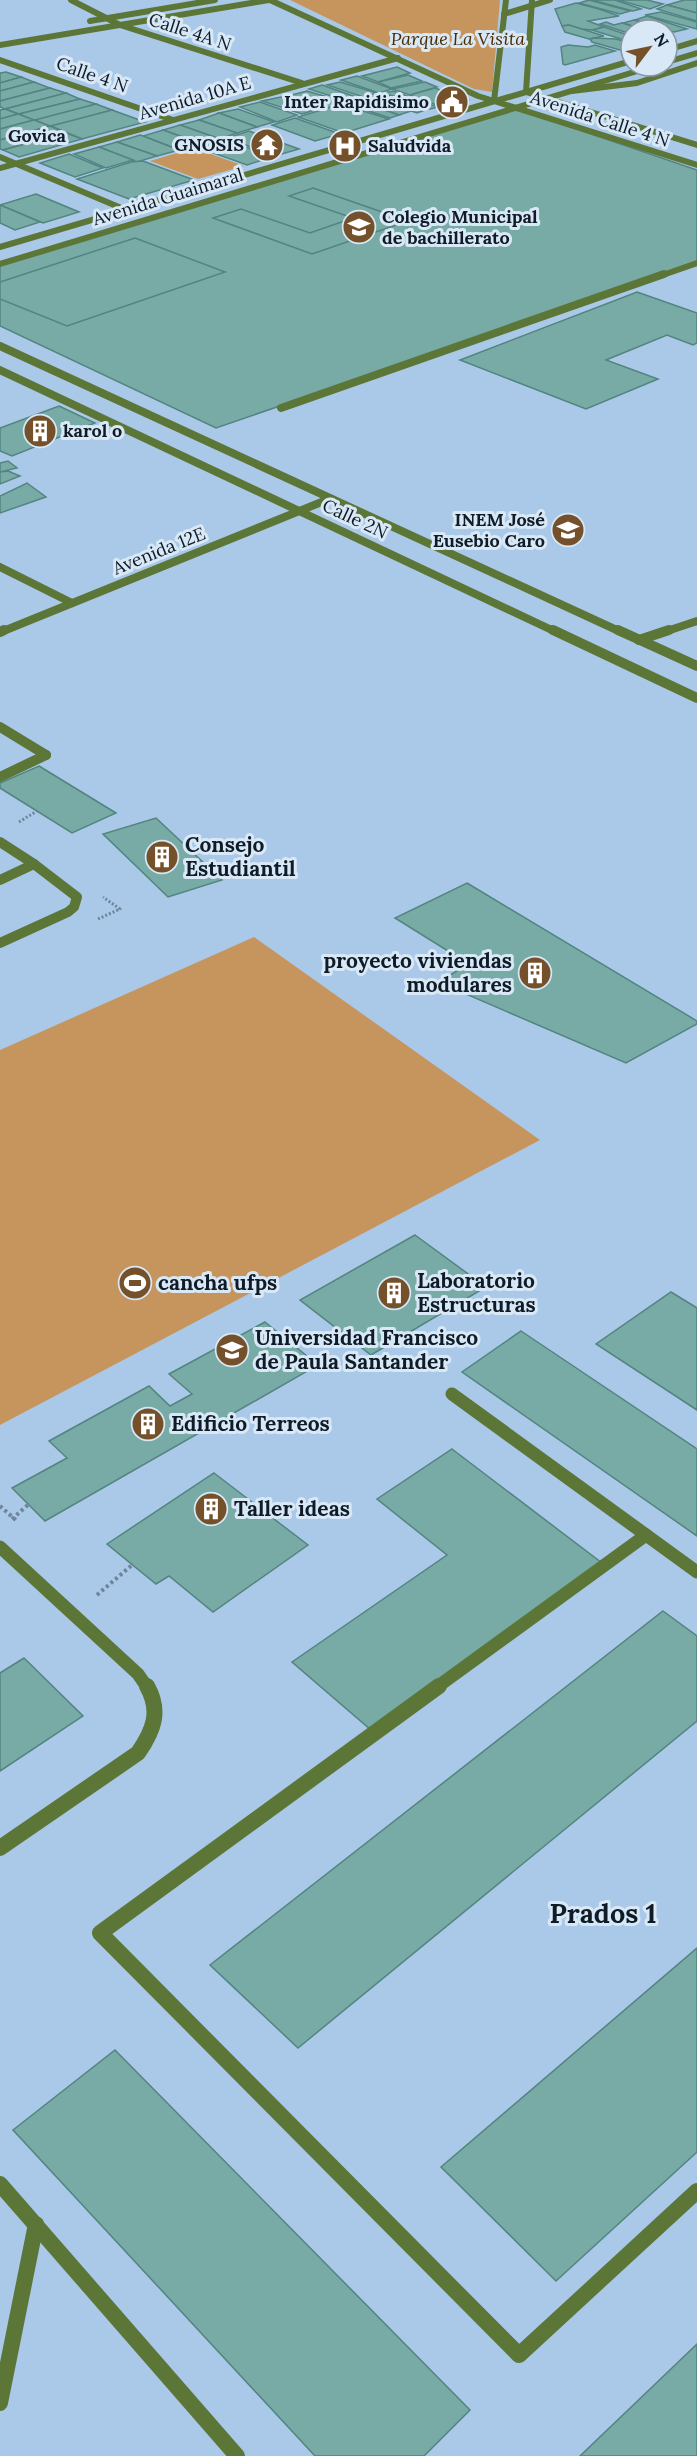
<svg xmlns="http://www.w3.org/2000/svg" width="697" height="2456" font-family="Lora,serif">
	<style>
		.green { fill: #c6955e }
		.building { fill: #78aba6; stroke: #528480; stroke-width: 1.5 }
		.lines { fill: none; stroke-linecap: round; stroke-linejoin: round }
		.path-far1 { stroke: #6e859c; stroke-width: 3; stroke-dasharray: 2 2; stroke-linecap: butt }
		.path { stroke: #6e859c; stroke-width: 4; stroke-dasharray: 3 3; stroke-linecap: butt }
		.service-far3 { stroke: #5c7638; stroke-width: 6 }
		.service-far2 { stroke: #5c7638; stroke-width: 8 }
		.service-far1 { stroke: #5c7638; stroke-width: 10 }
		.service { stroke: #5c7638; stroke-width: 16 }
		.minor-far3 { stroke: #5c7638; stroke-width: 6 }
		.minor-far2 { stroke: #5c7638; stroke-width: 8 }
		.minor-far1 { stroke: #5c7638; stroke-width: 13 }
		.minor { stroke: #5c7638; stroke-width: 16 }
		.tertiary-far2 { stroke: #5c7638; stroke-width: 6 }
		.tertiary-far1 { stroke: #5c7638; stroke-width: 8 }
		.tertiary { stroke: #5c7638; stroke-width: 10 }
		.labels { text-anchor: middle; stroke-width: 6; stroke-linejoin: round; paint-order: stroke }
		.far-street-label { font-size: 18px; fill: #0f1b26; stroke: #d8e8f7 }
		.far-park-label { font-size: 18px; font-style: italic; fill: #4a2a00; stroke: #d8e8f7 }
		.far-poi-label { font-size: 18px; font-weight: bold; fill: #0f1b26; stroke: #d8e8f7; text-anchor: end }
		.far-neighbourhood-label { font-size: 18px; font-weight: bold; fill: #0f1b26; stroke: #d8e8f7 }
		.poi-label { font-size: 21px; font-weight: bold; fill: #0f1b26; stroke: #d8e8f7; text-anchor: start }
		.near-neighbourhood-label { font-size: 27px; font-weight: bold; fill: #0f1b26; stroke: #d8e8f7 }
	</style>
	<rect width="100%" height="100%" fill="#aac9e8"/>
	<!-- green -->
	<g class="green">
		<path d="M290 0H500L492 92 474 89Z"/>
		<path d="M194 148 244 166 198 179 150 161Z"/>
		<path d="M254 937 540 1140 0 1425V1050Z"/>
	</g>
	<!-- building -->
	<g class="building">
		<path d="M589 0 630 11 620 14 579 3Z"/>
		<path d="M592 0H615L641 9 633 11Z"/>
		<path d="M618 0H647L663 4 650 9Z"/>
		<path d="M684 0H697V13L667 5Z"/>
		<path d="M576 3 599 9 619 16 588 21 604 27 593 30 581 29 568 25 562 26 555 9Z"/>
		<path d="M667 5 697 13V21L657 9Z"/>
		<path d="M661 12 697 22V29L645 15Z"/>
		<path d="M647 16 687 29 674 32 635 20Z"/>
		<path d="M634 20 666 30H646L623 23Z"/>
		<path d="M606 22 614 25 622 23 644 30H631V34L600 24Z"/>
		<path d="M569 25 604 36 589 39 565 32 562 26Z"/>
		<path d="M604 27 631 36V42L592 30Z"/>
		<path d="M595 38 616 39 626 42 631 44V51L625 49 620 50 592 42 590 39Z"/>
		<path d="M568 45 588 47 595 45 615 51 565 65 563 64 561 47Z"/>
		<path d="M397 67 410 73 378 82 362 76Z"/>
		<path d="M6 72 21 77 0 83V73Z"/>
		<path d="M408 75 422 81 391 88 378 82Z"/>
		<path d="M357 76 392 89 379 93 341 80Z"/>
		<path d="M21 77 34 82 0 91V83Z"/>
		<path d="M34 82 50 88 0 101V91Z"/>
		<path d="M340 82 377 93 363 97 327 85Z"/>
		<path d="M425 82 437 87 410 95 392 89Z"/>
		<path d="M322 85 359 98 347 101 309 89Z"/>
		<path d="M50 88 66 93 5 109 0 107V101Z"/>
		<path d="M435 88 451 94 468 100 442 107 410 95Z"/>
		<path d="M307 91 345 102 325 109 287 96Z"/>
		<path d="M393 91 438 107 430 109 384 93Z"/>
		<path d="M66 93 80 99 19 114 5 109Z"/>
		<path d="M383 93 428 109 417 113 371 97Z"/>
		<path d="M281 97 319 109 302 114 262 101Z"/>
		<path d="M368 97 411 111 399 115 355 100Z"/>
		<path d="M80 99 96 104 35 121 19 114Z"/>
		<path d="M355 100 399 115 390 118 344 103Z"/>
		<path d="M260 102 297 115 277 122 240 107Z"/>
		<path d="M96 104 112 110 51 127 35 120Z"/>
		<path d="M341 104 389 119 344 133 298 117Z"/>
		<path d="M515 108 697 170V262L216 428 0 326V264Z"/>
		<path d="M5 109 18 114 0 119V110Z"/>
		<path d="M238 109 274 122 257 127 219 113Z"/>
		<path d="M112 110 145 122 82 139 51 126Z"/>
		<path d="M219 113 257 127 237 133 199 120Z"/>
		<path d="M18 114 34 120 0 129V119Z"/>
		<path d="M295 118 340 134 315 141 272 125Z"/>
		<path d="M34 120 50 126 0 140V129Z"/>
		<path d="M199 120 237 133 220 139 180 125Z"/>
		<path d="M180 125 220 139 202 144 163 130Z"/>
		<path d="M50 126 66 133 3 150 0 149V140Z"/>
		<path d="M163 130 202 144 180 150 143 136Z"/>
		<path d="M249 131 299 149 275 156 227 138Z"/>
		<path d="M66 133 82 139 19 157 3 150Z"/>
		<path d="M140 135 143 136 179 150 157 156 117 142Z"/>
		<path d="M223 138 271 157 247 165 194 146Z"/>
		<path d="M117 142 157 156 137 162 99 147Z"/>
		<path d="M99 147 133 160 106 168 74 154Z"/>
		<path d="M69 154 103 168 75 177 40 163Z"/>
		<path d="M143 161 194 180 129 199 77 179 131 162Z"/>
		<path d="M313 188 408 221 312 254 213 218 241 209 310 233 353 218 289 196Z"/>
		<path d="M36 194 79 212 43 223 0 205Z"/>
		<path d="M0 205 40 222 15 230 0 223Z"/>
		<path d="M135 238 225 272 67 326 0 299V282Z"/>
		<path d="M637 292 697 313V343L693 345 667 335 606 360 658 379 586 409 460 360Z"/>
		<path d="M59 406 95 423 12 456 0 451V428Z"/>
		<path d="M8 461 17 468 0 472V463Z"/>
		<path d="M8 471 20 476 0 484V472Z"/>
		<path d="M27 483 46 497 0 513V496Z"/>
		<path d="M39 766 116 813 72 833 0 788V783Z"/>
		<path d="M156 818 222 880 168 897 103 834Z"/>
		<path d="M467 883 697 1021V1024L626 1063 438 982 469 964 395 918Z"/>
		<path d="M415 1235 486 1287 371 1355 300 1300Z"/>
		<path d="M671 1292 697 1308V1410L596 1344Z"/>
		<path d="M265 1322 318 1365 45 1521 12 1488 67 1458 49 1441 149 1386 170 1406 192 1394 169 1374Z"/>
		<path d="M521 1331 697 1449V1536L462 1372Z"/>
		<path d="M452 1449 602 1563 371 1730 292 1662 447 1555 377 1499Z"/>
		<path d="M214 1473 308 1545 213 1612 169 1576 156 1584 107 1544Z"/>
		<path d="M663 1611 697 1636V1721L298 2048 210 1965Z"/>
		<path d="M24 1658 83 1716 0 1771V1673Z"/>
		<path d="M697 1948V2152L556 2281 441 2167Z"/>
		<path d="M115 2050 470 2410 424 2456H315L13 2130Z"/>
		<path d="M697 2344V2456H580Z"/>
	</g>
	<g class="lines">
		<!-- path-far1 -->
		<g class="path-far1">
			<path d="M19 822 37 811"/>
			<path d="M98 919 120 909 103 897"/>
		</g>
		<!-- path -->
		<g class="path">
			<path d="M0 1506 17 1521"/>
			<path d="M12 1519 29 1504"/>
			<path d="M97 1595 132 1565"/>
		</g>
		<!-- service-far3 -->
		<g class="service-far3">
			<path d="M572 91 637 83 697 63"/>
			<path d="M660 276 697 263"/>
		</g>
		<!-- service-far2 -->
		<g class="service-far2">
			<path d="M281 408 664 274"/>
			<path d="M664 632 697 621"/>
		</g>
		<!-- service-far1 -->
		<g class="service-far1">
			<path d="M639 640 669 630"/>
			<path d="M0 727 46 755"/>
			<path d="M0 777 46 755"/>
			<path d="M0 842 34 864"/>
			<path d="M0 880 34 864 77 897 74 907 68 912 0 943"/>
		</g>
		<!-- service -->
		<g class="service">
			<path d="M0 2184 237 2456"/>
			<path d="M0 2403 36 2224"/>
		</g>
		<!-- minor-far3 -->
		<g class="minor-far3">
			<path d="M71 0 120 25 302 83"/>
			<path d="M270 0 478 96 494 101"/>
			<path d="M504 14 550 0"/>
			<path d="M0 60 173 120"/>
			<path d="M0 157 126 210"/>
			<path d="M0 168 398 58"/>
		</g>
		<!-- minor-far2 -->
		<path class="minor-far2" d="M0 567 72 603"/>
		<!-- minor-far1 -->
		<g class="minor-far1">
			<path d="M452 1394 697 1572"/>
			<path d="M0 1547 138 1674 147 1687"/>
			<path d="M437 1687 646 1535"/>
		</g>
		<!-- minor -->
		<g class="minor">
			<path d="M439 1686 100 1933 519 2355 697 2191"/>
			<path d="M0 1848 138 1753C154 1730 161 1711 147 1686"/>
		</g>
		<!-- tertiary-far2 -->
		<g class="tertiary-far2">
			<path d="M506 0 494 101 697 165"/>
			<path d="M532 0 526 92 697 145"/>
			<path d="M90 21 215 0"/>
			<path d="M0 45 269 0"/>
			<path d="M667 50 697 41"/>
			<path d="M667 62 697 53"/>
			<path d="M0 247 631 61"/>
			<path d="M0 264 654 66"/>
		</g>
		<!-- tertiary-far1 -->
		<g class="tertiary-far1">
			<path d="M0 346 621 632"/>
			<path d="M0 370 556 632"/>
			<path d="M1 632 329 499"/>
		</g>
		<!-- tertiary -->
		<g class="tertiary">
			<path d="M553 630 697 698"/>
			<path d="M618 630 697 666"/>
			<path d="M0 632 4 630"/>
		</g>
	</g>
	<!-- icons -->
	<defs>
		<g id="civic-disc" transform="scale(1.725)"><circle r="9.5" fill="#74512a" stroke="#d8e8f7"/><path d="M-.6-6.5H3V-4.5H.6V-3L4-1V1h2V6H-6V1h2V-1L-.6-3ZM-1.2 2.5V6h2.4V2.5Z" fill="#fff"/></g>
		<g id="temple-disc" transform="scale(1.725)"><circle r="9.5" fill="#74512a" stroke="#d8e8f7"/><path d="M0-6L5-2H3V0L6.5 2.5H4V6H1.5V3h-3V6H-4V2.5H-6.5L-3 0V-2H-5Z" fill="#fff"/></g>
		<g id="hospital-disc" transform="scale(1.725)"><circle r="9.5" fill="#74512a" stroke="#d8e8f7"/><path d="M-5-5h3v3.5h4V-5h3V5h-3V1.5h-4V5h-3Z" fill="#fff"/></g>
		<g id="school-disc" transform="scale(1.725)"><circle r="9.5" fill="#74512a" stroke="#d8e8f7"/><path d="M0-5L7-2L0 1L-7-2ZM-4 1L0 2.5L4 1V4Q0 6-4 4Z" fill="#fff"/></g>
		<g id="building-disc" transform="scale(1.725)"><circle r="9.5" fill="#74512a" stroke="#d8e8f7"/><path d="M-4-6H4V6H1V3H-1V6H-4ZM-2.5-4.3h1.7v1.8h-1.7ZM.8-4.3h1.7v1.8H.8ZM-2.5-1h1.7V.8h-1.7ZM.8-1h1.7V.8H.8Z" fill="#fff"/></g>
		<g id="university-disc" transform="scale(1.725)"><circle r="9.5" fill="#74512a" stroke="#d8e8f7"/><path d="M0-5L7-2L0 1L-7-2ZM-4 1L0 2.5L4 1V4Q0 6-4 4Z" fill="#fff"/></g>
		<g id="stadium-disc" transform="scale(1.725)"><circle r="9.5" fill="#74512a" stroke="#d8e8f7"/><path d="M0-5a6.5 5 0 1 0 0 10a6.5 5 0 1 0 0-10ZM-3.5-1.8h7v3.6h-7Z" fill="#fff"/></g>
	</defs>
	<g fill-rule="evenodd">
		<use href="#civic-disc" x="452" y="102"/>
		<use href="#temple-disc" x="267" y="145"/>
		<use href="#hospital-disc" x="345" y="146"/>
		<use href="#school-disc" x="359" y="227"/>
		<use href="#building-disc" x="40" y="431"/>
		<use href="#university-disc" x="568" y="530"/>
		<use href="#building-disc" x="162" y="857"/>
		<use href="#building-disc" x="535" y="973"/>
		<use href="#stadium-disc" x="135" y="1283"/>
		<use href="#building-disc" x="394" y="1293"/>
		<use href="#university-disc" x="232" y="1350"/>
		<use href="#building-disc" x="148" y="1424"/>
		<use href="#building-disc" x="211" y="1509"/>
	</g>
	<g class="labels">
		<!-- far-street labels -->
		<g class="far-street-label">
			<text transform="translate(190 32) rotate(18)" y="6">Calle 4A N</text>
			<text transform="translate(92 75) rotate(19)" y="6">Calle 4 N</text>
			<text transform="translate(195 98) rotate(-16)" y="6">Avenida 10A E</text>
			<text transform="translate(600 119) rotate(18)" y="6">Avenida Calle 4 N</text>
			<text transform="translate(168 197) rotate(-17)" y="6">Avenida Guaimaral</text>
			<text transform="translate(355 519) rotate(25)" y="6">Calle 2N</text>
			<text transform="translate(159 551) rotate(-22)" y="6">Avenida 12E</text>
		</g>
		<!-- far-park labels -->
		<g class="far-park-label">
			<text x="458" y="45">Parque La Visita</text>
		</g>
		<!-- far-poi labels -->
		<g class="far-poi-label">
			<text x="429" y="108">Inter Rapidisimo</text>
			<text x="244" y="151">GNOSIS</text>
			<text x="368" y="152" text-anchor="start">Saludvida</text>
			<text x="382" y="223" text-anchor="start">Colegio Municipal<tspan x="382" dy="21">de bachillerato</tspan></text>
			<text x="63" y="437" text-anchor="start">karol o</text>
			<text x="545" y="526">INEM José<tspan x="545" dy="21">Eusebio Caro</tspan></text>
		</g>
		<!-- far-neighbourhood labels -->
		<g class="far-neighbourhood-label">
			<text x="37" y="142">Govica</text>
		</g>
		<!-- poi labels -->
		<g class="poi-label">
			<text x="185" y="852">Consejo<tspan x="185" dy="24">Estudiantil</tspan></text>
			<text x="512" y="968" text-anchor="end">proyecto viviendas<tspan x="512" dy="24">modulares</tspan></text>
			<text x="417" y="1288">Laboratorio<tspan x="417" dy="24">Estructuras</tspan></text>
			<text x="158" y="1290">cancha ufps</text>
			<text x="255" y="1345">Universidad Francisco<tspan x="255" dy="24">de Paula Santander</tspan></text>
			<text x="171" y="1431">Edificio Terreos</text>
			<text x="234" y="1516">Taller ideas</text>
		</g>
		<!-- near-neighbourhood labels -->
		<g class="near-neighbourhood-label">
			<text x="603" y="1923">Prados 1</text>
		</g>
	</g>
	<!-- north arrow -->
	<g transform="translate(649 48) rotate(58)"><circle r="28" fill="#d8e8f7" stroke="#8896a3" stroke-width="1.5"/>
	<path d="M0-4.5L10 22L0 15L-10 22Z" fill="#74512a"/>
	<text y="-9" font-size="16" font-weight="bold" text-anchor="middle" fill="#0f1b26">N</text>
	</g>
</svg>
